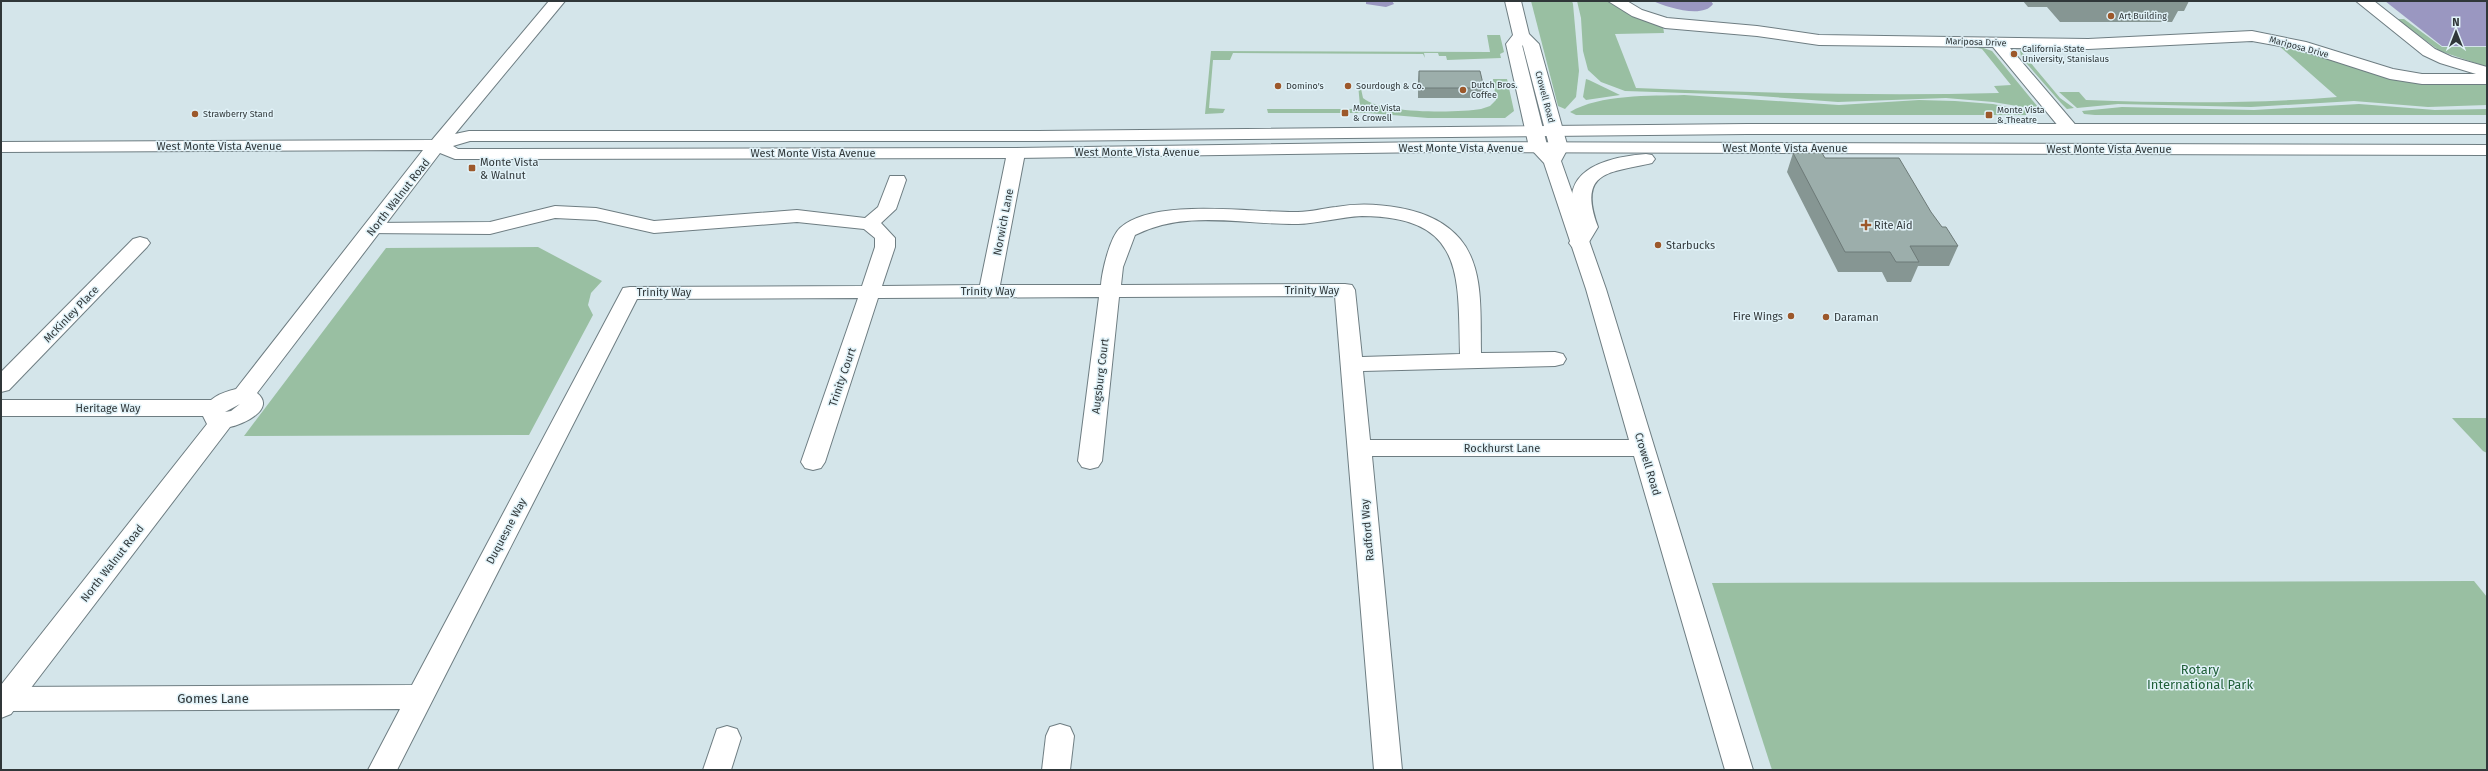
<svg xmlns="http://www.w3.org/2000/svg" width="2488" height="771" font-family="'Fira Sans',sans-serif">
	<style>
		.green { fill: #99bfa2 }
		.water { fill: #9a97c1 }
		.lines { fill: none; stroke-linecap: round; stroke-linejoin: round }
		.street-casing { stroke: #6e7d82; stroke-width: 2 }
		.secondary-casing { stroke: #6e7d82; stroke-width: 2 }
		.street { fill: #fff; fill-rule: evenodd }
		.secondary { fill: #fff; fill-rule: evenodd }
		.wall { fill: #869693 }
		.building { fill: #9caeab; stroke: #6d7a78 }
		.poi-dot { fill: #9c582b; stroke: #e1f2f8; stroke-width: 1.5 }
		.labels { text-anchor: middle; stroke-width: 3; stroke-linejoin: round; paint-order: stroke }
		.far-poi-label { font-size: 9px; fill: #303739; stroke: #e1f2f8; text-anchor: start }
		.far-street-label { font-size: 9px; fill: #303739; stroke: #e1f2f8 }
		.street-label { font-size: 11px; fill: #303739; stroke: #e1f2f8 }
		.poi-label { font-size: 11px; fill: #303739; stroke: #e1f2f8; text-anchor: start }
		.near-park-label { font-size: 13px; fill: #205f38; stroke: #e1f2f8 }
		.near-street-label { font-size: 13px; fill: #303739; stroke: #e1f2f8 }
	</style>
	<rect width="100%" height="100%" fill="#d4e5ea"/>
	<!-- green -->
	<g class="green">
		<path d="M1531 1H1572L1573 4 1579 71 1576 97 1565 109 1558 106Z"/>
		<path d="M1577 1H1607L1637 17 1663 26 1664 33 1615 34 1636 88C1757 93 1878 96 1999 93L1994 86 2011 85 1982 49 1968 46H1978L1992 51 2038 107 2029 108 1993 102 1946 98 1838 102 1746 95 1625 91 1601 82 1588 70 1583 51 1581 18Z"/>
		<path d="M2396 19H2404L2442 47H2487V67L2440 51Z"/>
		<path d="M1487 35H1500L1504 52 1500 54 1501 58 1447 60 1446 56H1439L1438 53H1424L1425 58 1423 54 1233 53 1230 60H1213L1209 108 1225 109 1223 113 1205 114 1211 51 1490 52Z"/>
		<path d="M2282 44 2380 76 2430 84H2487V105L2428 107 2354 101 2251 107 2118 104 2077 108 2059 92H2079L2086 100C2170 103 2253 104 2337 97L2278 45Z"/>
		<path d="M2020 50 2060 98 2074 108 2067 109 2061 103 2021 57Z"/>
		<path d="M1493 79H1507L1514 111 1505 118H1428L1368 113H1268L1267 109H1355V106H1360L1358 84H1360L1363 98C1381 114 1457 113 1481 109L1490 106 1496 100Z"/>
		<path d="M1586 79 1589 80 1620 95 1586 100 1583 97Z"/>
		<path d="M1684 95 1839 105 1919 100 1955 101 1993 104 2028 111 2026 115H1576L1570 112C1600 94 1650 96 1684 95Z"/>
		<path d="M2359 104 2435 110 2487 109V115H2095L2084 114 2082 111 2122 107 2254 110Z"/>
		<path d="M538 247 602 281 591 293 588 305 593 315 529 435 244 436 386 248Z"/>
		<path d="M2452 418H2487V453L2483 451Z"/>
		<path d="M2474 581 2487 597V770H1772L1712 583Z"/>
	</g>
	<!-- water -->
	<g class="water">
		<path d="M1366 1H1392L1394 4 1386 7 1366 4Z"/>
		<path d="M1653 1H1711L1713 4C1703 19 1666 7 1653 1Z"/>
		<path d="M2385 1H2487V46H2442Z"/>
	</g>
	<g class="lines">
		<!-- street casing -->
		<g class="street-casing">
			<g id="street">
				<path d="M1505 1H1521L1529 34 1539 44 1568 148 1561 161 1606 289 1753 770H1725L1634 456H1372L1402 770H1374L1335 296 1119 297 1102 461 1098 467 1090 469 1082 467 1078 461 1099 297 878 298 825 462 821 468 813 470 805 468 801 462 858 298 637 299 397 770H368L400 709 7 711 1 709V689L7 687 412 685 623 288 630 287 862 286 875 247V238L864 229 797 222 654 233 596 220 555 218 490 234 365 233 362 229 365 225 372 223 490 222 555 206 596 208 654 221 797 210 865 218 878 207 890 176H904L906 180 896 209 881 223 895 238V247L882 286 980 285 1007 153 1010 149H1022L1025 153 1000 285H1101C1102 271 1110 237 1120 228 1154 197 1254 213 1298 212 1311 212 1324 208 1336 207 1357 203 1379 204 1400 208 1422 212 1445 221 1460 239 1485 268 1480 317 1481 353L1555 352 1563 354 1566 359 1563 364 1555 366 1363 371 1370 440H1629L1586 289 1544 163 1529 147 1506 44 1513 35ZM1522 45 1523 46 1550 149 1547 145ZM1362 216C1464 217 1458 273 1460 354L1362 357 1355 290 1352 285 1345 284 1121 285 1123 267 1135 235C1187 209 1243 225 1298 224 1320 223 1341 217 1362 216Z"/>
				<path d="M1608 1H1627L1642 10 1667 18 1757 26 1819 35 2088 39 2252 31 2306 42 2393 69 2422 74H2476L2440 63 2423 55 2356 1H2374L2435 49 2452 57 2487 67V84H2422L2390 79 2297 49 2252 41 2088 49 2010 48 2079 129 2076 133H2064L1993 47 1819 45 1757 36 1665 28 1632 16Z"/>
				<path d="M140 237 147 239 150 243 147 247 9 390 1 392V372L133 239Z"/>
				<path d="M1 400H215L223 403 226 408 223 413 215 416H1Z"/>
				<path d="M1060 724 1070 727 1074 736 1070 770H1042L1046 736 1050 727Z"/>
				<path d="M727 726 737 729 741 738 731 770H703L717 729Z"/>
			</g>
		</g>
		<!-- secondary casing -->
		<g class="secondary-casing">
			<g id="secondary">
				<path d="M549 1H565L455 134 469 131H1038L1747 124H2487V134H1747L1038 141H470L453 146 458 149 1016 148 1435 142 2487 145V155L1435 152 1016 158 455 159 440 153 257 393C277 409 242 425 230 427L11 714 1 718V685L207 424 201 412C209 398 220 393 236 389L423 150 1 152V142L432 140ZM240 404 231 411 225 412Z"/>
				<path d="M1646 154 1652 155 1655 159 1652 163C1610 173 1577 170 1598 227L1586 247H1572L1569 243 1578 227C1575 218 1572 209 1572 200 1571 164 1619 156 1646 154Z"/>
			</g>
		</g>
		<!-- street -->
		<use href="#street" class="street"/>
		<!-- secondary -->
		<use href="#secondary" class="secondary"/>
	</g>
	<!-- wall -->
	<g class="wall">
		<path d="M2023 1H2189L2184 11H2178L2172 22H2060L2047 7H2028Z"/>
		<path d="M1419 71 1484 88 1483 98H1418V81Z"/>
		<path d="M1793 153 1825 158 1942 227 1958 246 1949 266H1918L1911 282H1887L1882 272H1838L1787 172Z"/>
	</g>
	<!-- building -->
	<g class="building">
		<path d="M1419 71H1480L1484 88H1419Z"/>
		<path d="M1793 153H1822L1825 158H1899L1931 212 1942 227H1946L1958 246H1910L1919 262H1896L1890 252H1845Z"/>
	</g>
	<!-- markers -->
	<g class="poi-dot">
		<circle cx="2111" cy="16" r="4"/>
		<circle cx="2014" cy="54" r="4"/>
		<circle cx="1278" cy="86" r="4"/>
		<circle cx="1348" cy="86" r="4"/>
		<circle cx="1463" cy="90" r="4"/>
		<rect x="1341" y="109" width="8" height="8" rx="2"/>
		<circle cx="195" cy="114" r="4"/>
		<rect x="1985" y="111" width="8" height="8" rx="2"/>
		<rect x="468" y="164" width="8" height="8" rx="2"/>
		<path d="M1864 219h4v4h4v4h-4v4h-4v-4h-4v-4h4z"/>
		<circle cx="1658" cy="245" r="4"/>
		<circle cx="1791" cy="316" r="4"/>
		<circle cx="1826" cy="317" r="4"/>
	</g>
	<g class="labels">
		<!-- far-poi labels -->
		<g class="far-poi-label">
			<text x="2119" y="19">Art Building</text>
			<text x="2022" y="52">California State<tspan x="2022" dy="10">University, Stanislaus</tspan></text>
			<text x="1471" y="88">Dutch Bros.<tspan x="1471" dy="10">Coffee</tspan></text>
			<text x="1286" y="89">Domino's</text>
			<text x="1356" y="89">Sourdough &amp; Co.</text>
			<text x="1353" y="111">Monte Vista<tspan x="1353" dy="10">&amp; Crowell</tspan></text>
			<text x="1997" y="113">Monte Vista<tspan x="1997" dy="10">&amp; Theatre</tspan></text>
			<text x="203" y="117">Strawberry Stand</text>
		</g>
		<!-- far-street labels -->
		<g class="far-street-label">
			<text transform="translate(1976 42) rotate(2)" y="3">Mariposa Drive</text>
			<text transform="translate(2299 47) rotate(15)" y="3">Mariposa Drive</text>
			<text transform="translate(1545 97) rotate(75)" y="3">Crowell Road</text>
		</g>
		<!-- street labels -->
		<g class="street-label">
			<text x="219" y="150">West Monte Vista Avenue</text>
			<text x="1461" y="152">West Monte Vista Avenue</text>
			<text x="1785" y="152">West Monte Vista Avenue</text>
			<text x="2109" y="153">West Monte Vista Avenue</text>
			<text x="1137" y="156">West Monte Vista Avenue</text>
			<text x="813" y="157">West Monte Vista Avenue</text>
			<text transform="translate(398 197) rotate(-52)" y="4">North Walnut Road</text>
			<text transform="translate(1003 222) rotate(-79)" y="4">Norwich Lane</text>
			<text x="1312" y="294">Trinity Way</text>
			<text x="988" y="295">Trinity Way</text>
			<text x="664" y="296">Trinity Way</text>
			<text transform="translate(71 314) rotate(-46)" y="4">McKinley Place</text>
			<text transform="translate(1100 376) rotate(-83)" y="4">Augsburg Court</text>
			<text transform="translate(842 377) rotate(-71)" y="4">Trinity Court</text>
			<text x="108" y="412">Heritage Way</text>
			<text x="1502" y="452">Rockhurst Lane</text>
			<text transform="translate(1648 464) rotate(73)" y="4">Crowell Road</text>
			<text transform="translate(1367 530) rotate(-95)" y="4">Radford Way</text>
			<text transform="translate(506 531) rotate(-62)" y="4">Duquesne Way</text>
			<text transform="translate(112 563) rotate(-52)" y="4">North Walnut Road</text>
		</g>
		<!-- poi labels -->
		<g class="poi-label">
			<text x="480" y="166">Monte Vista<tspan x="480" dy="13">&amp; Walnut</tspan></text>
			<text x="1874" y="229">Rite Aid</text>
			<text x="1666" y="249">Starbucks</text>
			<text x="1783" y="320" text-anchor="end">Fire Wings</text>
			<text x="1834" y="321">Daraman</text>
		</g>
		<!-- near-park labels -->
		<g class="near-park-label">
			<text x="2200" y="674">Rotary<tspan x="2200" dy="15">International Park</tspan></text>
		</g>
		<!-- near-street labels -->
		<g class="near-street-label">
			<text x="213" y="703">Gomes Lane</text>
		</g>
	</g>
	<!-- border -->
	<rect width="2488" height="771" fill="none" stroke="#303739" stroke-width="4"/>
	<!-- north arrow -->
	<g transform="translate(2456 32)" stroke="#e1f2f8" stroke-width="3" paint-order="stroke">
	<path d="M0-3L7 15L0 10L-7 15Z" fill="#303739"/>
	<text y="-6" font-size="11" font-weight="bold" text-anchor="middle" fill="#303739">N</text>
	</g>
</svg>
